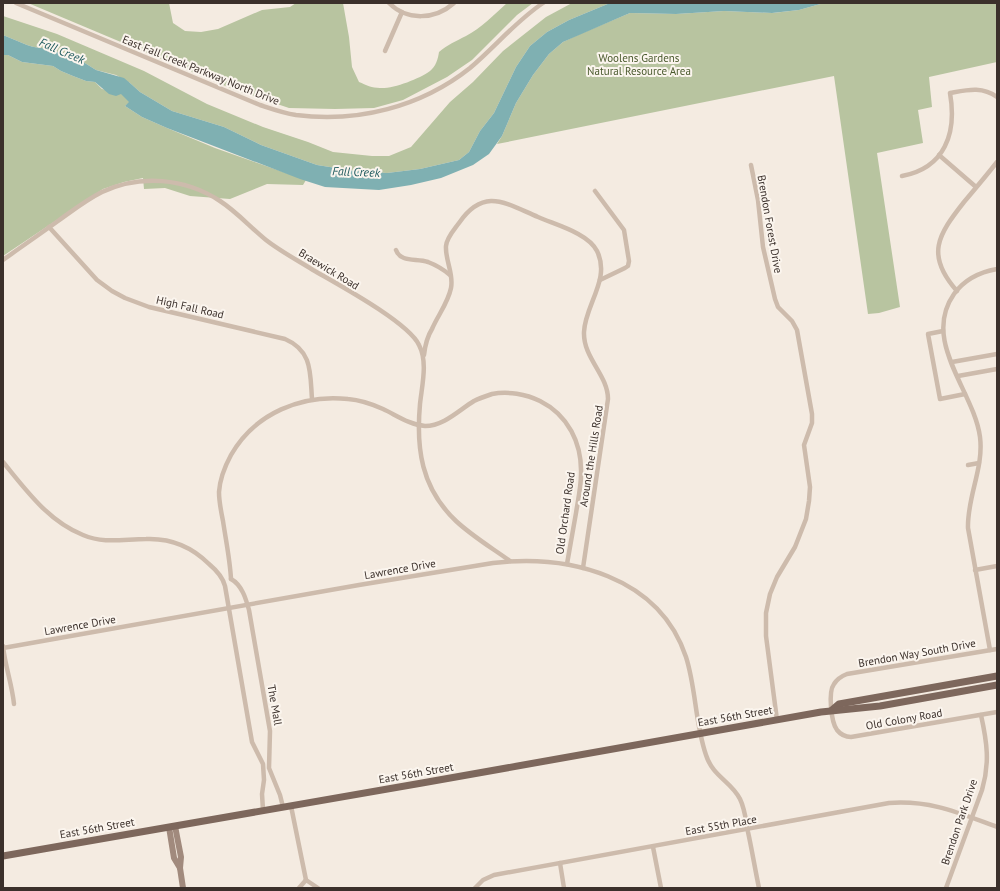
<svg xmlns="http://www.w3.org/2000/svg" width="1000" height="891" font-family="'PT Sans',sans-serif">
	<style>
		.green { fill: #b8c4a0 }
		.water { fill: #7fb0b2 }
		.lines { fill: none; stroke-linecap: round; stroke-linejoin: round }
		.street { stroke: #cdbbac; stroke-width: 4.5 }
		.secondary { stroke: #a18a7d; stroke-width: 6 }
		.primary { stroke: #7d675c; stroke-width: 7 }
		.labels { text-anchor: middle; stroke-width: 4; stroke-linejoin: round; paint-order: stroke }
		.park-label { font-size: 11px; fill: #4a5a2e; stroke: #fbf5ee }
		.street-label { font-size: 11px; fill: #3b302b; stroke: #fbf5ee }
		.water-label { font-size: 12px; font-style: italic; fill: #1f5a5e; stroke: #fbf5ee }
	</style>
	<rect width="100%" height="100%" fill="#f4ebe1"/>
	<!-- green -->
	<g class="green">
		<path d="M28 3H169L173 23 185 31 201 32 218 29 262 10 290 7 296 3H343L349 37 352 67 359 82C366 85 372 88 380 88 393 89 419 79 430 71 436 66 438 59 439 52 447 45 456 41 466 36 481 28 494 15 507 3H533L517 15 472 60 447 77 403 100 374 108 335 109 289 108 235 90Z"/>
		<path d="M572 3H610L569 20 547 32 530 46 516 67 494 113 480 131 469 152 459 160 420 169 387 173 355 171 317 165 261 145 224 127 172 111 140 92 130 83 116 75 96 70 80 60 63 57C55 46 39 50 27 45 19 42 11 38 3 35V16L57 34 144 71 207 104 263 127 308 142 333 152 372 156H389L411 147 450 102 473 82 503 51 546 17Z"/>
		<path d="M824 3H997V62L929 77 932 107 918 110 923 143 877 153 900 307 879 313 868 314 834 76 497 144 502 136 516 103 533 75 549 54 563 42 580 34 630 13 676 14 724 11 773 13 799 10Z"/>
		<path d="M3 55H8L22 62 53 66 61 71 73 76 86 81 95 82 102 89 121 93 130 102 125 106 142 117 167 128 215 148 306 180 303 185 267 184 230 199 190 196 165 188 144 189 143 178 124 182 103 189 3 256Z"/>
	</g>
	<!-- water -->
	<path class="water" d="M610 3H824L799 10 772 13 724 11 676 14 630 13 616 19 563 42 549 54 533 75 516 103 502 136 489 154 473 165 441 178 411 185 379 190 325 187 300 179 167 128 142 117 125 106 129 102 121 94 116 96 109 94 95 82 86 81 73 76 61 71 53 66 22 62 8 55H3V35C11 38 19 42 27 45 39 50 55 46 63 57L80 60 96 70 124 78 130 83 140 92 172 111 224 127 261 145 317 165 355 171 387 173 420 169 459 160 469 152 480 131 494 113 516 67 530 46 547 32 569 20Z"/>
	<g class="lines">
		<!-- street -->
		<g class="street">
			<path d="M16 3 260 105C272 109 283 113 296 115 357 123 421 107 470 68 495 47 516 21 543 3"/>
			<path d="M389 3C407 21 435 20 454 3"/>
			<path d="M385 51 402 12"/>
			<path d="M939 155 976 187"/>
			<path d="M751 165 758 200 763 247 775 299 778 307 792 321 797 330 812 414V423L804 445 810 487 809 501 806 519 795 547 777 577 770 594 766 613V636L777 720"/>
			<path d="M902 176C945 168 957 133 950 93 967 90 982 86 997 97"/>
			<path d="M595 191 624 230 629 261 628 266 625 268 600 280"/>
			<path d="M49 227 97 280 112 291 125 298 149 307 285 339C313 351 310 374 312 399"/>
			<path d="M396 250C401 263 416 258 428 262 436 265 444 270 450 275"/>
			<path d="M3 260C21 247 40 234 58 221 72 211 86 200 102 192 140 174 185 178 220 201 237 212 250 227 266 240 280 251 297 260 313 270 337 284 408 322 419 345 428 362 422 385 420 404 416 448 421 488 456 521 472 536 492 548 510 561"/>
			<path d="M957 291C925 255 938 235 964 202 975 189 986 176 997 162"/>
			<path d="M943 331 928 334 940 399 965 394"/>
			<path d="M424 355C425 346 427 337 432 329 438 315 448 303 451 288 454 274 445 260 446 246 447 237 454 230 459 223 484 187 505 203 538 217 556 225 588 233 597 251 611 279 585 305 584 332 583 358 608 375 608 399L583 568"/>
			<path d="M952 362 997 354"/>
			<path d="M958 376 997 369"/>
			<path d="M3 462C26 490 48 521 83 535 104 544 124 539 146 539 170 538 192 547 209 564 215 569 223 578 225 586L252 742 263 764 264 780 262 794 263 810"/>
			<path d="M968 465 979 463"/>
			<path d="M975 570 997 566"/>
			<path d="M231 579C230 560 226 541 223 521 221 511 219 502 219 492 220 478 225 466 231 455 255 413 302 394 348 399 360 400 372 404 383 409 396 415 410 425 425 426 444 426 459 410 474 401 480 398 486 396 492 394 508 391 526 394 540 401 568 415 582 443 581 474 581 487 578 500 576 513 573 530 570 547 567 564"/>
			<path d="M231 579C242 585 246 599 249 610L270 731 269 768 280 795 283 807"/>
			<path d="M3 646C5 666 12 684 14 704"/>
			<path d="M3 648 359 585 493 563C569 554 659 576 686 657 696 688 695 723 706 755 713 777 731 781 740 799 745 809 746 821 748 832 752 850 755 869 759 888"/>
			<path d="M997 649 847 674C842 676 837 679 834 684 828 692 831 722 837 730 841 735 845 737 851 737L997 712"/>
			<path d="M990 650 968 528C967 497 984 468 980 437 974 391 921 341 954 294 964 280 980 272 997 269"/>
			<path d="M291 806 306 880"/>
			<path d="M653 847 661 888"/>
			<path d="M560 863 564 888"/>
			<path d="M306 880 318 888"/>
			<path d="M299 888 306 880"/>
			<path d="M475 888 483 880 494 875 889 803C931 800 959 813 997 827"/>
			<path d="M946 888 982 790C990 763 987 742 981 715"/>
		</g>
		<!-- secondary -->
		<g class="secondary">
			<path d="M175 826 181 857 180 868"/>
			<path d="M169 827 174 858 180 868 183 888"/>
		</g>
		<!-- primary -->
		<g class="primary">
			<path d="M832 710 839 704 997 676"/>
			<path d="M3 856 422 783 821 712 880 706 997 685"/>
		</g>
	</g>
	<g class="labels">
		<!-- park labels -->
		<g class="park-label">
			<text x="639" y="62">Woolens Gardens<tspan x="639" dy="13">Natural Resource Area</tspan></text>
		</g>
		<!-- street labels -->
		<g class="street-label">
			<text transform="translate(201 70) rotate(22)" y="4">East Fall Creek Parkway North Drive</text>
			<text transform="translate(770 224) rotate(80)" y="4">Brendon Forest Drive</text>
			<text transform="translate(329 269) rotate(31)" y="4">Braewick Road</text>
			<text transform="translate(190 307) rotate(13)" y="4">High Fall Road</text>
			<text transform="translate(591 456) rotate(-81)" y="4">Around the Hills Road</text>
			<text transform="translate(565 513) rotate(-82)" y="4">Old Orchard Road</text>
			<text transform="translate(400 569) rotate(-10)" y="4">Lawrence Drive</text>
			<text transform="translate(80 625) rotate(-10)" y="4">Lawrence Drive</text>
			<text transform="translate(917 653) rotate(-10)" y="4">Brendon Way South Drive</text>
			<text transform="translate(275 705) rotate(80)" y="4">The Mall</text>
			<text transform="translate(735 716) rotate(-10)" y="4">East 56th Street</text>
			<text transform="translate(904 719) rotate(-10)" y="4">Old Colony Road</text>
			<text transform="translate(416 773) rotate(-10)" y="4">East 56th Street</text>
			<text transform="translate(959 822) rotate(-71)" y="4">Brendon Park Drive</text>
			<text transform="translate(721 825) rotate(-10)" y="4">East 55th Place</text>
			<text transform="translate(97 828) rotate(-10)" y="4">East 56th Street</text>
		</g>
		<!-- water labels -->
		<g class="water-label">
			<text transform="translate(62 51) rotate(23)" y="4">Fall Creek</text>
			<text transform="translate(356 172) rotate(2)" y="4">Fall Creek</text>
		</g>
	</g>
	<!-- border -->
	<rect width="1000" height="891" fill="none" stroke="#3b302b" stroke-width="8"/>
</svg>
